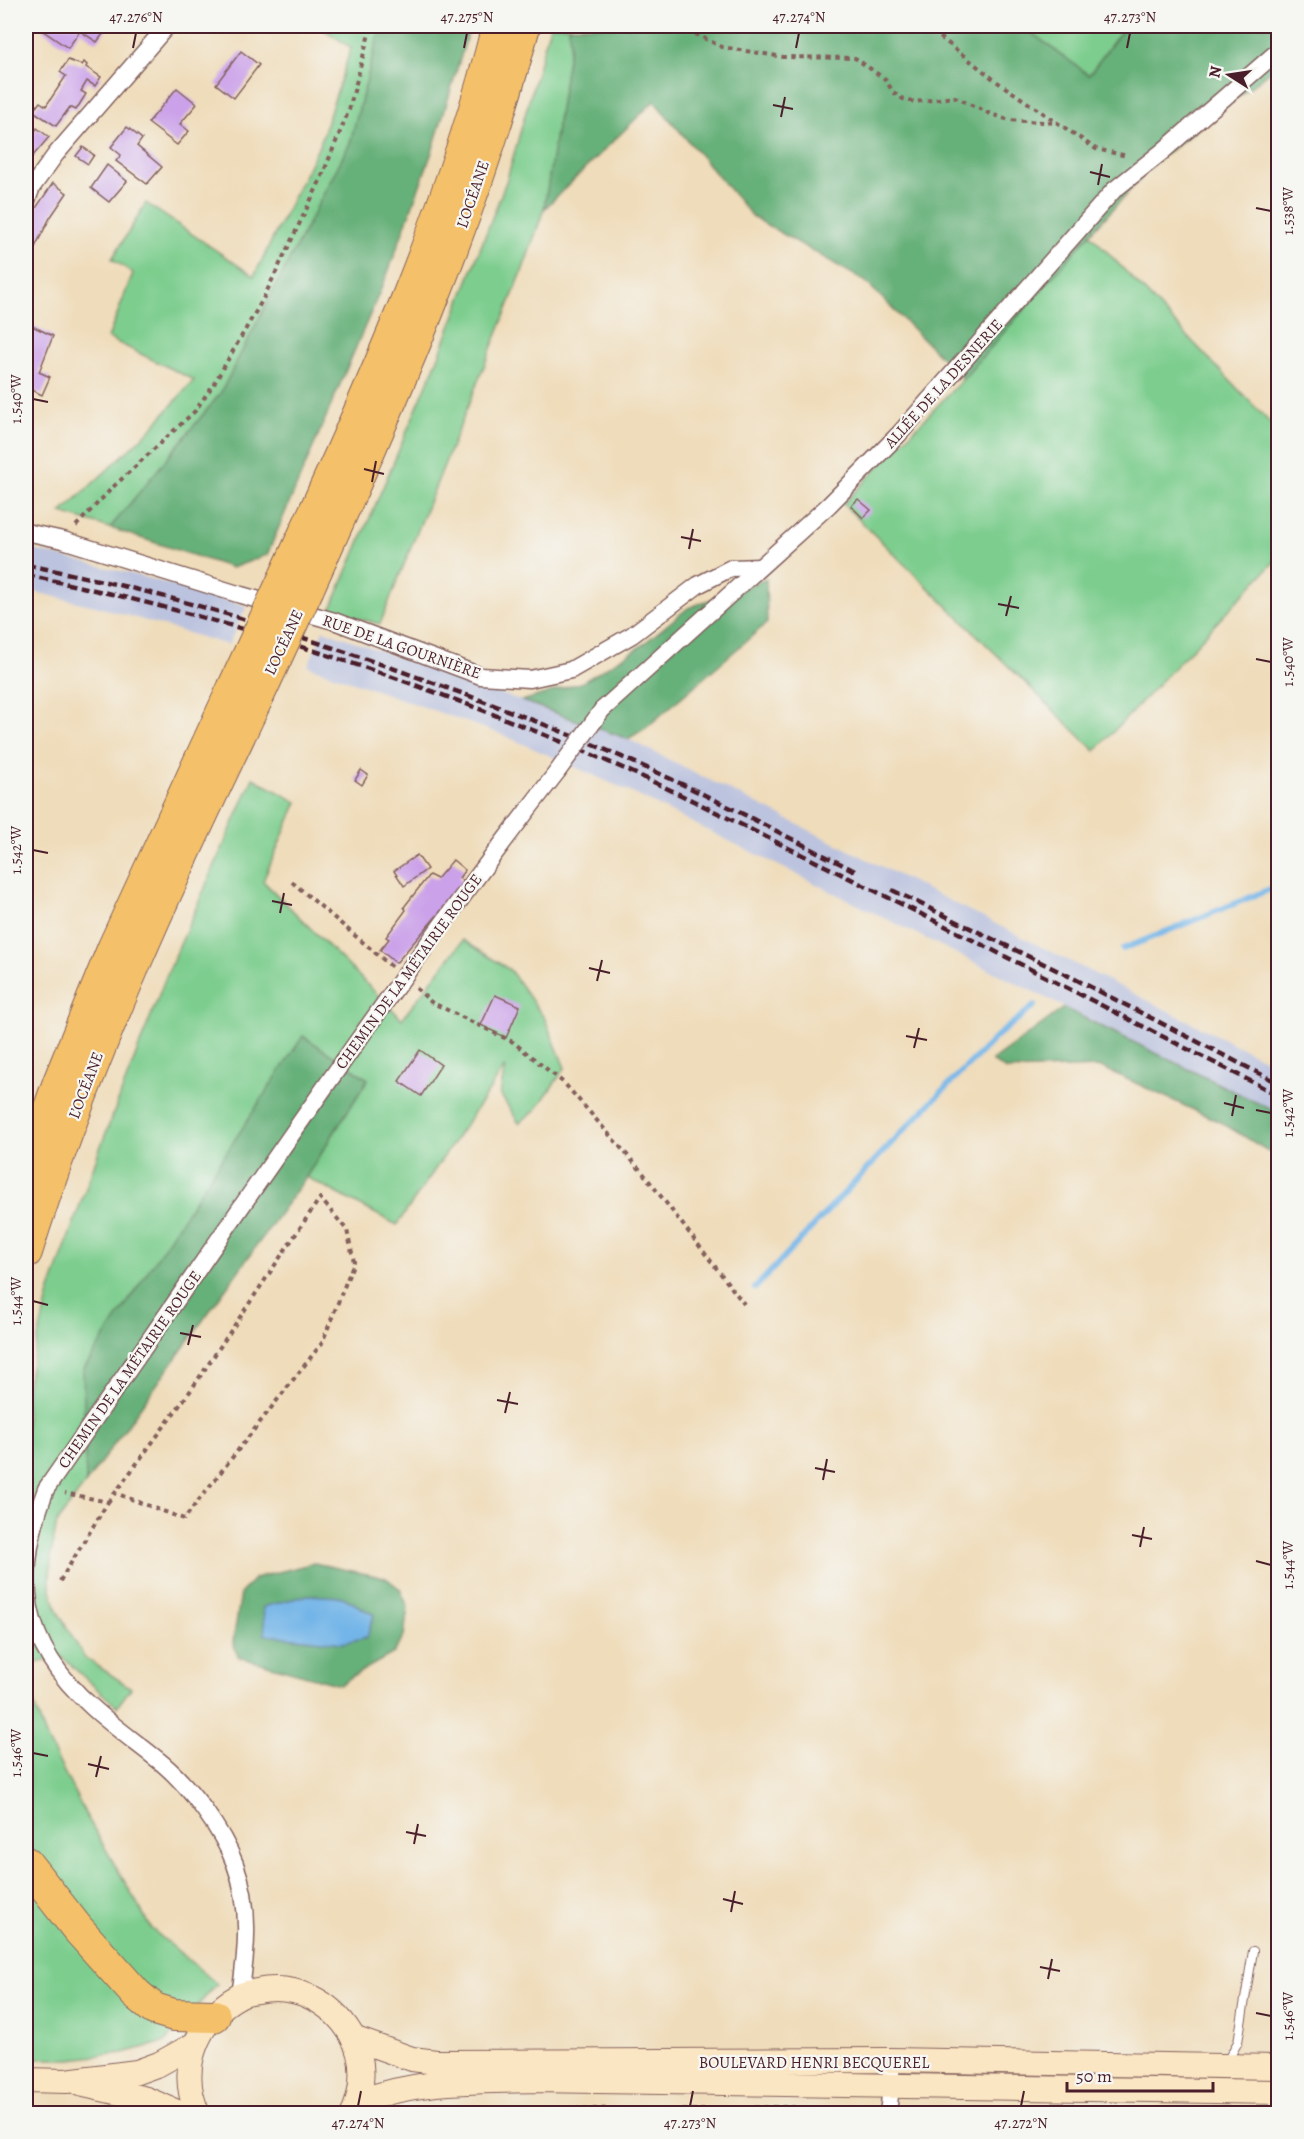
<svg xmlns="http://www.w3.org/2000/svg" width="1304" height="2139" font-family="Alegreya,serif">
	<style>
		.industrial { fill: #bcc3de }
		.green { fill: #7dcd8e; stroke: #64765c; stroke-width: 1.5 }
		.forest { fill: #66b079; stroke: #586852; stroke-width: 1.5 }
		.water { fill: #73b5e8; stroke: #5e6a8a; stroke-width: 1.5 }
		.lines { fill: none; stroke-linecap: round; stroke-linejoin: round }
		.stream { stroke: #73b5e8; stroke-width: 6 }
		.building { fill: #cba1e9 }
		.service-casing { stroke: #84615d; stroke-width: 10 }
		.minor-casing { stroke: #84615d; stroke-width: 19 }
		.secondary-casing { stroke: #84615d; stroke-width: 26 }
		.motorway-casing { stroke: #84615d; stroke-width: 34 }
		.path { stroke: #84615d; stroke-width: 4; stroke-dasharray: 4.5 4.5; stroke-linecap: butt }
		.service { stroke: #fff; stroke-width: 8 }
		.minor { stroke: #fff; stroke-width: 16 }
		.secondary { stroke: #fbe6c3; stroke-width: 24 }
		.motorway { stroke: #f4c16a; stroke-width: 32 }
		.rail { stroke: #4a1f2b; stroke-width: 4.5; stroke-dasharray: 9 4.5; stroke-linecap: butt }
		.minor-bridge-casing { stroke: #84615d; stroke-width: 19; stroke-linecap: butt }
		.motorway-bridge-casing { stroke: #84615d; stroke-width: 34; stroke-linecap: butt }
		.minor-bridge { stroke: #fff; stroke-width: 16 }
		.motorway-bridge { stroke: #f4c16a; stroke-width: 32 }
		.ticks { fill: none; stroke: #4a1f2b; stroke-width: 2 }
		.labels { text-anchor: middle; stroke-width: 4.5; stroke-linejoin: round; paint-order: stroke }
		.street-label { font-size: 16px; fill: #4a1f2b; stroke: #f6f6f2 }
		.neatline { fill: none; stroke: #4a1f2b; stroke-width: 2 }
		.ticks-label { font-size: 15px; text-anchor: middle; fill: #4a1f2b }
	</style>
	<rect width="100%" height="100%" fill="#f6f6f2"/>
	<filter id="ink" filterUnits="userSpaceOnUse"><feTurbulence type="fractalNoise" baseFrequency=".0167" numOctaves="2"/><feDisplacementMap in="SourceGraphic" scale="12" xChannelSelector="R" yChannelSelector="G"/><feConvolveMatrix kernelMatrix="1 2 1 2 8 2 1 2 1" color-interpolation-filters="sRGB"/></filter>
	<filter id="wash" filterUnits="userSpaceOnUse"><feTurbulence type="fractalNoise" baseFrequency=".008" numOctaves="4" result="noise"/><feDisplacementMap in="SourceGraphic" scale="24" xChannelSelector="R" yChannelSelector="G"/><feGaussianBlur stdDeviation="1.35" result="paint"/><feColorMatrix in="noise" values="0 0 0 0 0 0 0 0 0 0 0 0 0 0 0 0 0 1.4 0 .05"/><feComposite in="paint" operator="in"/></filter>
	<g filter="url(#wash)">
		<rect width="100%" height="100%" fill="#efdcba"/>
		<!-- industrial -->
		<g class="industrial">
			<path d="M26 548 141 576 247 606 228 645 99 607 26 590Z"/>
			<path d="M323 630 628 739 1278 1066V1113L624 789 503 735 308 666Z"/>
		</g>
		<!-- green -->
		<g class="green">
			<path d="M319 26H381L350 143 220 394 110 528 61 513 148 432 194 380 108 338 133 273 112 259 146 203 254 276 320 144 351 48Z"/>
			<path d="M550 26H569L570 46 544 209 522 272 380 624 330 611 439 356 507 179Z"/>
			<path d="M1022 26H1125L1089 75Z"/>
			<path d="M1090 234 1278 431V558L1095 751 843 504 963 379Z"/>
			<path d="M253 778 297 802 263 881 402 1019 463 940 510 970 545 1019 565 1068 536 1110 519 1123 500 1094 505 1067 397 1225 306 1177 368 1079 84 1370 86 1483 57 1522 51 1554 50 1586 57 1610 84 1657 131 1688 117 1707 62 1657 28 1665 30 1694 47 1739 87 1817 152 1929 217 1984 165 2042 123 2053 70 2059H26V1387L49 1293 99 1151 165 979Z"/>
		</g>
		<!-- forest -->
		<g class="forest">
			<path d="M381 26H470L432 152 389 270 267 555 232 568 110 528 220 394 350 143Z"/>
			<path d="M569 26H1022L1089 75 1125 26H1278V65L1154 164 1090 234 963 379 865 281 753 217 654 101 544 209 570 46Z"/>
			<path d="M766 579 767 623 646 728 628 739 522 701 583 682 641 646 688 608Z"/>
			<path d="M1064 1008 1278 1113V1157L1222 1123 1101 1067 1006 1070 992 1061Z"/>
			<path d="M303 1036 368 1079 306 1177 86 1483 83 1370Z"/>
			<path d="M314 1563 386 1578 400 1589 408 1607 404 1636 394 1653 353 1676 340 1685 238 1657 233 1642 241 1593 255 1578Z"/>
		</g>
		<!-- water -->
		<path class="water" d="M308 1595 343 1597 374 1615 367 1637 342 1643 265 1635 263 1607Z"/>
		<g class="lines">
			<!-- stream -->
			<g class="stream">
				<path d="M1123 949 1278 886"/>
				<path d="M755 1288 898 1136 997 1036 1034 1006"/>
			</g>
		</g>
		<g id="blocks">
			<!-- building -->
			<g class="building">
				<path d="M45 26H109L97 42 80 31 68 48 42 30Z"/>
				<path d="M241 51 259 65 234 98 216 84Z"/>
				<path d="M68 60 82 65 84 62 87 65 86 67 101 77 95 86 87 81 81 91 86 94 76 110 70 107 56 126 33 111 40 102 46 106 66 76 60 72Z"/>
				<path d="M177 88 197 104 180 124 189 131 177 145 148 123Z"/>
				<path d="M127 127 142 139 137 146 162 167 147 184 116 161 121 155 111 147Z"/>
				<path d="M37 128 49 137 26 164V129L29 131 31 129 35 131Z"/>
				<path d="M83 147 94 155 88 164 76 156Z"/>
				<path d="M107 165 127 181 109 202 91 188Z"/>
				<path d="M53 183 67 193 50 218 34 249 26 245V229L36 208Z"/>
				<path d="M30 325 53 336 39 372 50 377 42 395 26 387V336Z"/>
				<path d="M858 499 871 510 863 518 851 506Z"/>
				<path d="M361 770 368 775 362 785 355 780Z"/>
				<path d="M417 855 427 869 404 886 394 871Z"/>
				<path d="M453 860 465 870 459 878 465 883 396 963 380 950 389 939 386 937 406 910 404 907 429 875 437 879Z"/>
				<path d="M495 995 520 1006 506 1038 481 1025Z"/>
				<path d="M420 1050 441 1065 421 1096 399 1081Z"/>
			</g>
		</g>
	</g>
	<g filter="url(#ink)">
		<use href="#blocks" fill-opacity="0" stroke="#84615d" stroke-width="1.5"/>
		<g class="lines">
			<!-- service casing -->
			<g class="service-casing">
				<path id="service" d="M1226 2063 1238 2042 1253 1951"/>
			</g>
			<!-- minor casing -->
			<g class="minor-casing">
				<g id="minor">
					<path d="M26 203 32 187 56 154 167 26"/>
					<path d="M26 532 63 540 241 595 334 621 481 676 530 679 571 670 632 635 698 585 731 568 760 567"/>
					<path d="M602 710 829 505 899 434 1114 190 1163 151 1278 51"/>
					<path d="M240 1995C247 1951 251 1906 235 1864 222 1830 191 1788 163 1764 140 1745 115 1728 92 1707 20 1643 13 1576 46 1489 214 1248 377 1003 557 772"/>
					<path d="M888 2114 891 2086V2060"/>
				</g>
			</g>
			<!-- secondary casing -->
			<g class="secondary-casing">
				<g id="secondary">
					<path d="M353 2038 412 2059 436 2062 891 2060 1278 2067"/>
					<path d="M26 2080 66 2081 137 2072 159 2064 195 2044"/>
					<path d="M80 2084 146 2099 182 2114"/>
					<path d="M358 2102C417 2079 473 2082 535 2080L1278 2092"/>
					<path d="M198 2114C177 2069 197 2019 239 1996 244 1993 252 1992 257 1991 295 1983 331 2001 351 2034 365 2059 364 2087 353 2114"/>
				</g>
			</g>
			<!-- motorway casing -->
			<g class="motorway-casing">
				<g id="motorway">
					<path d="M284 579C366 400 450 218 498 26"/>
					<path d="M308 588C391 404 472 221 524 26"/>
					<path d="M26 1175 59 1082 114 947 233 689"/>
					<path d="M26 1252C86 1060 171 877 258 696"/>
					<path d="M26 1863 77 1928 136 1994 154 2009 174 2015 214 2016"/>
				</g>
			</g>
			<!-- path -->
			<g class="path">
				<path d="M649 26H671"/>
				<path d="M679 26 722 47 783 57 855 58 885 79 893 92 903 99 914 102 955 97 988 113 1009 120 1058 123"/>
				<path d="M926 26 996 81 1096 149 1127 156"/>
				<path d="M76 526 112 488 195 411 215 382 263 299 320 181 349 110 371 26"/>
				<path d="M292 882 392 967"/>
				<path d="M416 988 431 1002 513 1042 564 1083 643 1173 744 1304"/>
				<path d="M108 1502 115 1493 191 1390 320 1198 347 1230 354 1262 322 1343 184 1519 115 1493"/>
				<path d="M60 1581 108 1502 65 1493"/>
				<path d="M503 2114C525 2108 548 2109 572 2109 615 2108 658 2111 701 2110 741 2110 796 2101 834 2114"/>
				<path d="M946 2114H1051"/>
			</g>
			<!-- service -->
			<use href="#service" class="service"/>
			<!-- minor -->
			<use href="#minor" class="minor"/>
			<!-- secondary -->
			<use href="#secondary" class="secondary"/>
			<!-- motorway -->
			<use href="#motorway" class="motorway"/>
			<!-- rail -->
			<g class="rail">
				<path d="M26 565C159 590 289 631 417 677 492 704 567 732 640 765 713 797 783 835 855 871"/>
				<path d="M26 575C235 618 441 687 636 774 700 803 763 836 827 867 978 942 1128 1019 1278 1095"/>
				<path d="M892 890 1077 980 1278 1083"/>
			</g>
			<!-- minor-bridge casing -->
			<g class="minor-bridge-casing">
				<path id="minor-bridge" d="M557 772 602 710"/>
			</g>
			<!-- motorway-bridge casing -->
			<g class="motorway-bridge-casing">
				<g id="motorway-bridge">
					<path d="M233 689 284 579"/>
					<path d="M258 696 308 588"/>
				</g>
			</g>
			<!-- minor-bridge -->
			<use href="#minor-bridge" class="minor-bridge"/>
			<!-- motorway-bridge -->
			<use href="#motorway-bridge" class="motorway-bridge"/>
		</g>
	</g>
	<!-- ticks -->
	<path class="ticks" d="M133 48 136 33M464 48 467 33M796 48 799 33M1127 48 1130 33M773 105 793 109M781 117 785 97M1090 172 1110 177M1098 185 1102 164M1256 208 1271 211M33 399 48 402M364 469 384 474M372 482 376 461M681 537 701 541M689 549 693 529M998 604 1019 608M1006 616 1011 596M1256 659 1271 662M33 850 48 853M272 901 292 905M280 913 284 893M589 968 610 973M597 981 602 960M906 1036 927 1040M914 1048 919 1028M1224 1103 1244 1108M1256 1110 1271 1113M1232 1116 1236 1095M33 1301 48 1305M180 1333 201 1337M188 1345 193 1325M497 1400 518 1404M505 1413 510 1392M815 1468 835 1472M823 1480 827 1459M1132 1535 1152 1539M1140 1547 1144 1527M1256 1561 1271 1565M33 1753 48 1756M88 1764 109 1769M96 1777 101 1756M406 1832 426 1836M414 1844 418 1824M723 1899 743 1904M731 1912 735 1891M1040 1967 1060 1971M1048 1979 1052 1959M1256 2013 1271 2016M358 2106 361 2091M690 2106 693 2091M1021 2106 1024 2091"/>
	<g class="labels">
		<!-- street labels -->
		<g class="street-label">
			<text transform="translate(472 194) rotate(-71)" y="6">L’OCÉANE</text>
			<text transform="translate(943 383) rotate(-48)" y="6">ALLÉE DE LA DESNERIE</text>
			<text transform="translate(283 642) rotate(-65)" y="6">L’OCÉANE</text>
			<text transform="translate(402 646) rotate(19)" y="6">RUE DE LA GOURNIÈRE</text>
			<text transform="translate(408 971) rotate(-54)" y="6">CHEMIN DE LA MÉTAIRIE ROUGE</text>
			<text transform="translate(85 1085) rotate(-69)" y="6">L’OCÉANE</text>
			<text transform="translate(129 1369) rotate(-55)" y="6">CHEMIN DE LA MÉTAIRIE ROUGE</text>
			<text x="814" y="2068">BOULEVARD HENRI BECQUEREL</text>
		</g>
	</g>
	<!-- margin -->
	<rect width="1304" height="2139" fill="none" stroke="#f6f6f2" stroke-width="66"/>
	<!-- north arrow -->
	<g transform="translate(1229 75) rotate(282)" stroke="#f6f6f2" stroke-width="4.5" paint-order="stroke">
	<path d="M0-4.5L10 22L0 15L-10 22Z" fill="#4a1f2b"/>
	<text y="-9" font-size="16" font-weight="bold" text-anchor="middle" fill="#4a1f2b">N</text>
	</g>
	<!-- scale -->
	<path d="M1067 2082v9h146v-9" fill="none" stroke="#4a1f2b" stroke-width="3"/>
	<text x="1076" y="2082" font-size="18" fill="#4a1f2b" stroke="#f6f6f2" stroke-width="4.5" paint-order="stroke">50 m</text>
	<rect x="33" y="33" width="1238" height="2073" class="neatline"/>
	<g class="ticks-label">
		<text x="136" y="22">47.276°N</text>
		<text x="467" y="22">47.275°N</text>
		<text x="799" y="22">47.274°N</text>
		<text x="1130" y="22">47.273°N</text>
		<text transform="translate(1288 211) rotate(-90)" y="5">1.538°W</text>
		<text transform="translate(16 399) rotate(-90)" y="5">1.540°W</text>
		<text transform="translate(1288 662) rotate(-90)" y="5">1.540°W</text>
		<text transform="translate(16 850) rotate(-90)" y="5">1.542°W</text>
		<text transform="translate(1288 1113) rotate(-90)" y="5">1.542°W</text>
		<text transform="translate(16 1301) rotate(-90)" y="5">1.544°W</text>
		<text transform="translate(1288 1565) rotate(-90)" y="5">1.544°W</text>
		<text transform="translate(16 1753) rotate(-90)" y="5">1.546°W</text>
		<text transform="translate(1288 2016) rotate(-90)" y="5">1.546°W</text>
		<text x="358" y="2128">47.274°N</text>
		<text x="690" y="2128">47.273°N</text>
		<text x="1021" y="2128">47.272°N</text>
	</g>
</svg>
